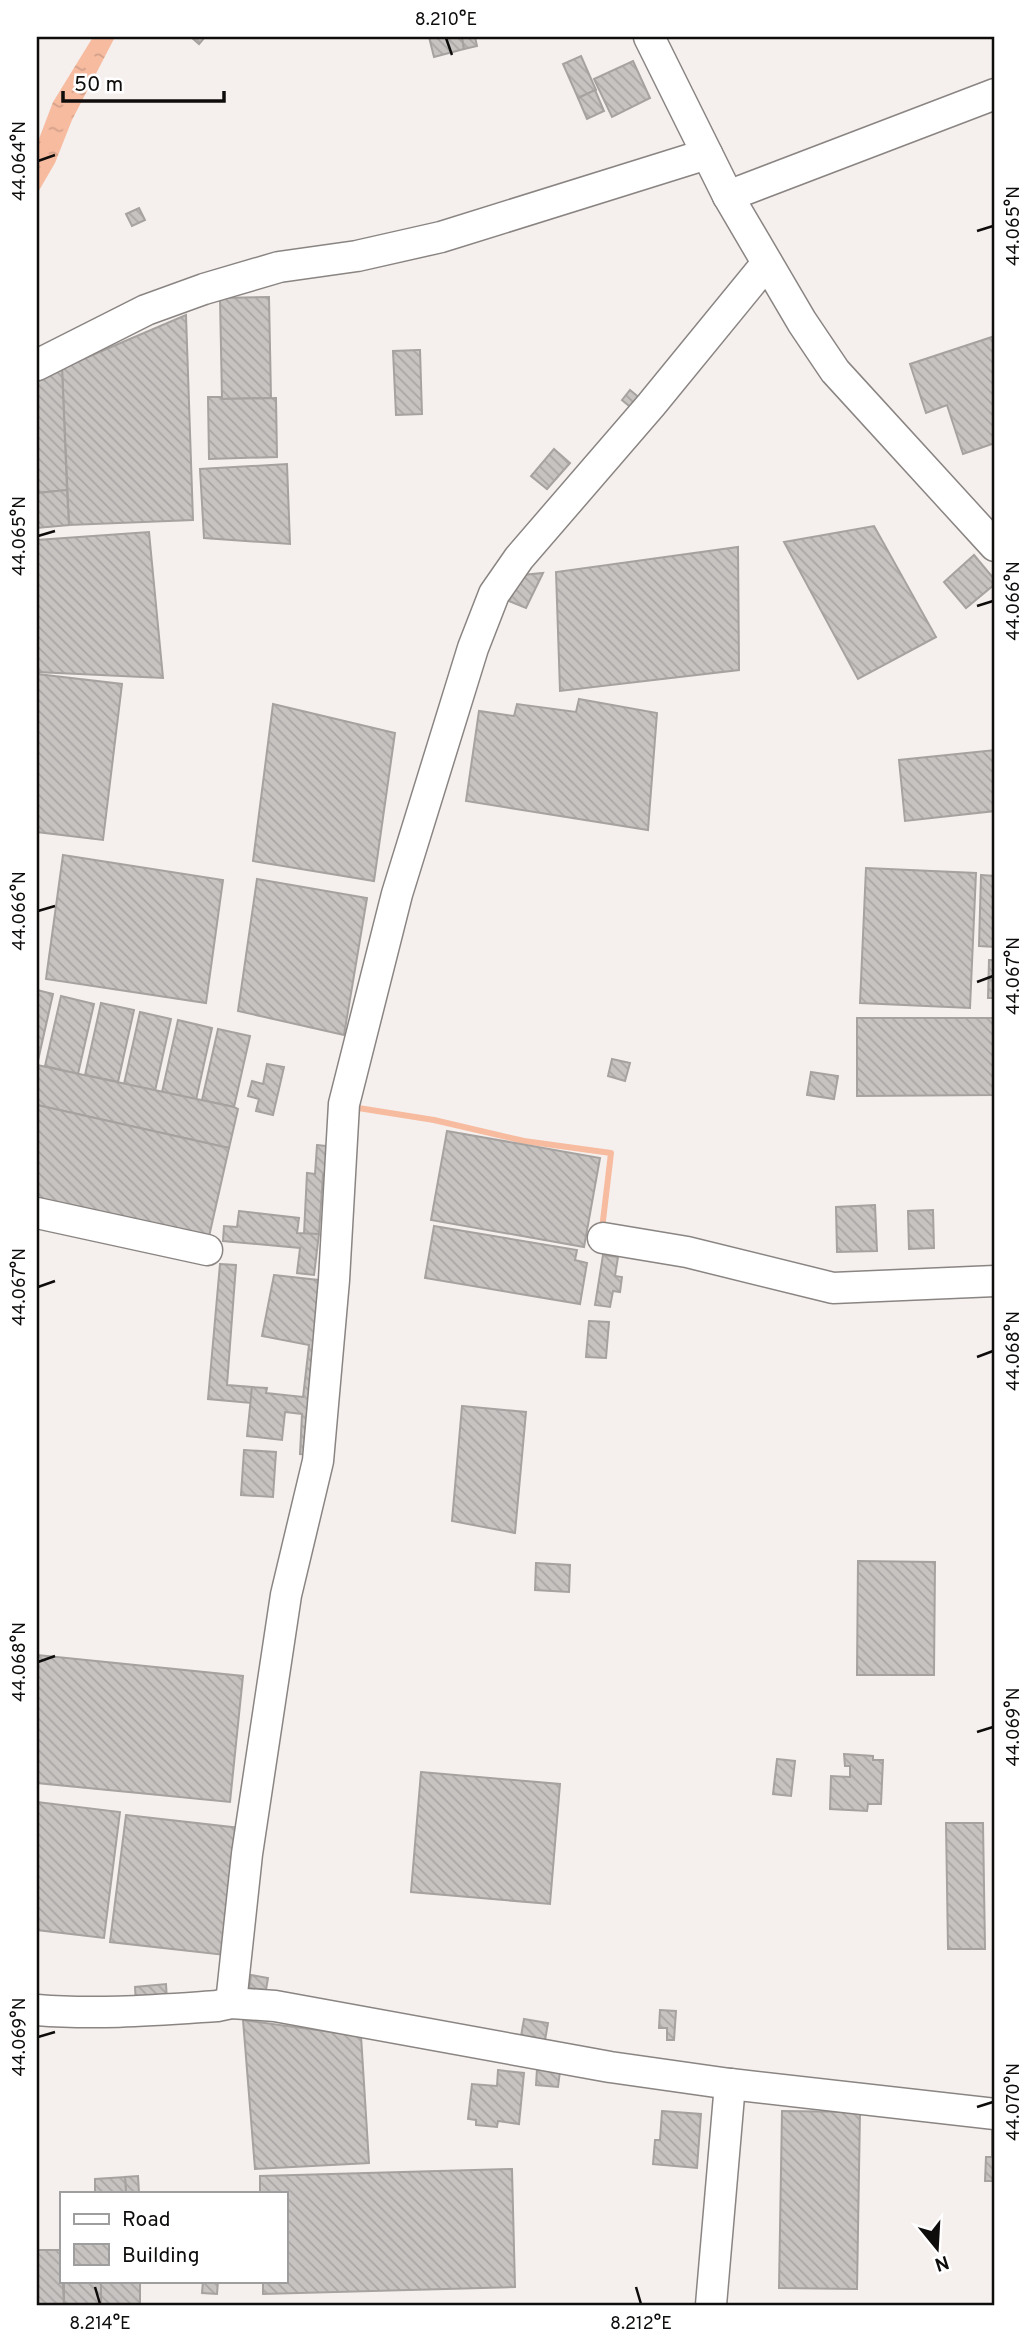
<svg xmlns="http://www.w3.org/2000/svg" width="1032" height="2342" font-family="Overpass,sans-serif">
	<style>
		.water { fill: url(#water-ripples) }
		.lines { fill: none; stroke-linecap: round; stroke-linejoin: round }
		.stream { stroke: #f7bba0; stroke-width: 6 }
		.building { fill: url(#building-back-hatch); stroke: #a6a2a0; stroke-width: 2 }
		.minor-casing { stroke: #8a8583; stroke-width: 33 }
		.minor { stroke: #fff; stroke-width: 30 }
		.ticks { fill: none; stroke: #0f0d0c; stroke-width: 2.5 }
		.neatline { fill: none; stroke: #0f0d0c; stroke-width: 2.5 }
		.ticks-label { font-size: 18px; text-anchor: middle; fill: #0f0d0c }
	</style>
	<defs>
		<pattern id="water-ripples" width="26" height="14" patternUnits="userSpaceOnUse" patternTransform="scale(1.75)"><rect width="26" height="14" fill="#f7bba0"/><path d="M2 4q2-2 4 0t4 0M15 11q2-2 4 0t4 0" fill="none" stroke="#d3a089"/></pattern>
		<pattern id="building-back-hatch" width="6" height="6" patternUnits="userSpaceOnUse" patternTransform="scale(1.75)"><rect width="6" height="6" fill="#c7c3c1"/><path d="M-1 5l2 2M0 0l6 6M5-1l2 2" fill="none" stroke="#aaa6a5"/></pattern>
	</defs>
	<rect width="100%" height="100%" fill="#f5f0ee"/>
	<!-- water -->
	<path class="water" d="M93 37H115L72 120 55 163 37 194V144L53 102Z"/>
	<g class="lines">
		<!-- stream -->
		<path class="stream" d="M352 1107 434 1120 524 1141 611 1153 602 1229"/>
	</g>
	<!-- building -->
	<g class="building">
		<path d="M191 37H205L199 44Z"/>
		<path d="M429 37H462L464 49 434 57Z"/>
		<path d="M462 37H475L477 46 464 49Z"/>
		<path d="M581 56 596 90 578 98 563 64Z"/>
		<path d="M633 61 650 98 612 117 594 79Z"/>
		<path d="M595 90 604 111 587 119 578 98Z"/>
		<path d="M139 208 145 220 132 226 126 214Z"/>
		<path d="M269 297 271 398 222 399 220 298Z"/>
		<path d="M186 315 193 520 69 525 62 368Z"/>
		<path d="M995 336V443L963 454 947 405 926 413 910 364Z"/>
		<path d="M418 350H420L422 414 396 415 393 351Z"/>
		<path d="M62 368 67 490 37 493V382Z"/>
		<path d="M630 390 642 400 634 410 622 400Z"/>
		<path d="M208 397H222V399L276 398 277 457 209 459Z"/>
		<path d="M554 449 570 463 547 489 531 476Z"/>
		<path d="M287 464 290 544 204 538 200 469Z"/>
		<path d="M67 490 69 525 37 528V493Z"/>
		<path d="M874 526 936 637 858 679 784 542Z"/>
		<path d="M149 532 163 678 37 672V540Z"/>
		<path d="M738 547 739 670 560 691 556 572Z"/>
		<path d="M974 555 995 580V584L966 608 944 582Z"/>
		<path d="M543 573 526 608 509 601 522 575Z"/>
		<path d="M37 674 122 684 103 840 37 832Z"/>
		<path d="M579 699 657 713 648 830 466 801 479 711 514 716 517 704 576 712Z"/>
		<path d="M273 704 395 733 374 881 253 861Z"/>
		<path d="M995 750V811L905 821 899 760Z"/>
		<path d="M63 855 223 880 206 1003 46 979Z"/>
		<path d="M866 868 976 873 970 1008 860 1003Z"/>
		<path d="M981 875 995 876V947L979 946Z"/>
		<path d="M257 879 367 898 344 1035 238 1011Z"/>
		<path d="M989 960H995V998H988Z"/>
		<path d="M37 990 53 994 37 1065Z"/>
		<path d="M61 996 94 1004 78 1074 45 1066Z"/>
		<path d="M101 1003 134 1010 118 1082 85 1075Z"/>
		<path d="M140 1012 171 1019 155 1091 124 1084Z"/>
		<path d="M857 1018H995V1095L857 1096Z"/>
		<path d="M178 1020 212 1028 196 1100 162 1092Z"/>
		<path d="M218 1029 250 1036 234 1107 202 1100Z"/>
		<path d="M612 1059 630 1063 625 1081 608 1076Z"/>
		<path d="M267 1064 284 1067 273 1115 256 1111 259 1099 248 1096 252 1081 263 1084Z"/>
		<path d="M37 1065 234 1107 238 1109 229 1148 37 1105Z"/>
		<path d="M811 1072 838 1076 834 1099 807 1095Z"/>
		<path d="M37 1105 229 1148 208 1241 37 1203Z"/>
		<path d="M447 1131 600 1158 584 1247 431 1220Z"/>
		<path d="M317 1145 334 1147 333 1175H323L319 1234H304L307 1173 315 1174Z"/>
		<path d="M875 1205 877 1251 837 1252 836 1207Z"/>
		<path d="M933 1210 934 1248 909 1249 908 1211Z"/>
		<path d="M239 1211 299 1218 297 1233 319 1234 314 1275 297 1273 300 1248 223 1241 224 1226 237 1227Z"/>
		<path d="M434 1226 577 1250 575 1260 587 1263 580 1304 425 1278Z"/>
		<path d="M603 1255 618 1257 615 1276 622 1277 620 1292 613 1291 610 1307 595 1305Z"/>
		<path d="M220 1264 236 1265 227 1385 252 1387 251 1403 208 1399Z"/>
		<path d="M274 1275 327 1281 315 1455 300 1454 302 1414 285 1412 282 1440 247 1436 252 1387 267 1388 266 1393 303 1397 309 1345 262 1336Z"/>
		<path d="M589 1321 609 1322 606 1358 586 1357Z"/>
		<path d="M462 1406 526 1412 515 1533 452 1521Z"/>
		<path d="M244 1450 276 1452 273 1497 241 1495Z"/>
		<path d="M858 1561 935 1562 934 1675H857Z"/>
		<path d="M536 1563 570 1565 569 1592 535 1590Z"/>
		<path d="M37 1655 243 1676 230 1802 37 1783Z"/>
		<path d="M844 1754 873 1756V1760H883L881 1804H868L867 1811 830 1809 831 1776 850 1777V1766H845Z"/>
		<path d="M777 1759 795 1761 791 1796 773 1794Z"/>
		<path d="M421 1772 560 1784 550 1904 411 1892Z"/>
		<path d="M37 1802 120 1812 104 1938 37 1930Z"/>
		<path d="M126 1815 240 1828 225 1955 110 1942Z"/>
		<path d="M946 1823H983L985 1949H948Z"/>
		<path d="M251 1975 268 1978 266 1990 249 1988Z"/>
		<path d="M166 1984 167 2002 136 2004 135 1987Z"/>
		<path d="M660 2010 676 2011 674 2040H667V2028H659Z"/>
		<path d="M524 2019 548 2023 544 2046 520 2042Z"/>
		<path d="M243 2020 361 2036 369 2163 255 2169Z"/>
		<path d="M537 2069 560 2071 558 2087 536 2085Z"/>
		<path d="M498 2070 524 2073 519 2124 498 2121 497 2127 476 2125V2120L468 2119 472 2084 497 2086Z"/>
		<path d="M662 2111 701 2114 697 2168 653 2164 655 2140H660Z"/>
		<path d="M782 2111 860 2112 857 2289 779 2288Z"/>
		<path d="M992 2128H995V2181H985L986 2157H992Z"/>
		<path d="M512 2169 515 2287 263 2294V2281H285V2193H260V2176Z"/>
		<path d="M138 2176 139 2193H126L125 2177Z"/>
		<path d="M125 2177 126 2193H95V2179Z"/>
		<path d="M37 2250H61L64 2305H37Z"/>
		<rect x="64" y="2281" width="37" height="24"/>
		<rect x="101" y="2281" width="39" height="24"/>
		<path d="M203 2281H218L217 2294 202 2293Z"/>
	</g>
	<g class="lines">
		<!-- minor casing -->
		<g class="minor-casing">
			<g id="minor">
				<path d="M649 37 728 196 802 322 835 371 995 546"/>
				<path d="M728 196 995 94"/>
				<path d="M37 365 146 310 204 289 279 267 357 256 441 237 707 154"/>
				<path d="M37 1213 207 1250"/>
				<path d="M603 1238 687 1252 833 1288 995 1281"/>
				<path d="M231 2003 247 1854 286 1595 318 1461 334 1280 344 1104 397 894 473 648 494 594 519 558 651 405 767 263"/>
				<path d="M37 2010C97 2015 157 2010 217 2006L231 2003 275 2006 610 2067 730 2084 995 2114"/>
				<path d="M711 2305 730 2084"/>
			</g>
		</g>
		<!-- minor -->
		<use href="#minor" class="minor"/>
	</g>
	<!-- ticks -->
	<path class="ticks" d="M446 38 452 55M38 161 55 155M977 231 993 226M38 536 55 531M977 606 993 601M38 911 55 906M977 982 993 976M38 1287 55 1281M977 1357 993 1351M38 1662 55 1656M977 1732 993 1727M38 2037 55 2032M977 2107 993 2102M95 2287 100 2304M636 2287 641 2304"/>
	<!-- border -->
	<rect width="1032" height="2342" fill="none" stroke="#ffffff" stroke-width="77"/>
	<!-- legend -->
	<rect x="60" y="2192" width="228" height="91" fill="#ffffff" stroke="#9f9e9e" stroke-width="2"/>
	<rect x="74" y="2214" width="35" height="10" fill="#ffffff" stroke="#9f9e9e" stroke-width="2"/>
	<text x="122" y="2226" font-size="21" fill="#0f0d0c">Road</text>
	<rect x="74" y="2244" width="35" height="21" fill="url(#building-back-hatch)" stroke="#9f9e9e" stroke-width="2"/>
	<text x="122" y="2262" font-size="21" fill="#0f0d0c">Building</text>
	<!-- north arrow -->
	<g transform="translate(937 2248) rotate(162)" stroke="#ffffff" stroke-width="5" paint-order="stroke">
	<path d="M0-5L12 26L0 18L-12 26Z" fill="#0f0d0c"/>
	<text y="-10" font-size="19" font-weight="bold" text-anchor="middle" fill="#0f0d0c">N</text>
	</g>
	<!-- scale -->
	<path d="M63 91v10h161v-10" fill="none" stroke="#0f0d0c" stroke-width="3.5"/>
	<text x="74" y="91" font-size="21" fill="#0f0d0c" stroke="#ffffff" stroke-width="5" paint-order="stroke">50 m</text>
	<rect x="38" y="38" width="955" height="2266" class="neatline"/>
	<g class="ticks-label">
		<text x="446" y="25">8.210°E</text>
		<text transform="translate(19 161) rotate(-90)" y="6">44.064°N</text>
		<text transform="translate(1013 226) rotate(-90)" y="6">44.065°N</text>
		<text transform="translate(19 536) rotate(-90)" y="6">44.065°N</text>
		<text transform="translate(1013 601) rotate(-90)" y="6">44.066°N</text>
		<text transform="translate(19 911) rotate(-90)" y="6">44.066°N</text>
		<text transform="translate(1013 976) rotate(-90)" y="6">44.067°N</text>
		<text transform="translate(19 1287) rotate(-90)" y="6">44.067°N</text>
		<text transform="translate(1013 1351) rotate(-90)" y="6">44.068°N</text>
		<text transform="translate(19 1662) rotate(-90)" y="6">44.068°N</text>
		<text transform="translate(1013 1727) rotate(-90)" y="6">44.069°N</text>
		<text transform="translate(19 2037) rotate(-90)" y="6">44.069°N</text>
		<text transform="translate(1013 2102) rotate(-90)" y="6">44.070°N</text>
		<text x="100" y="2329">8.214°E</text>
		<text x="641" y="2329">8.212°E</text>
	</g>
</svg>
